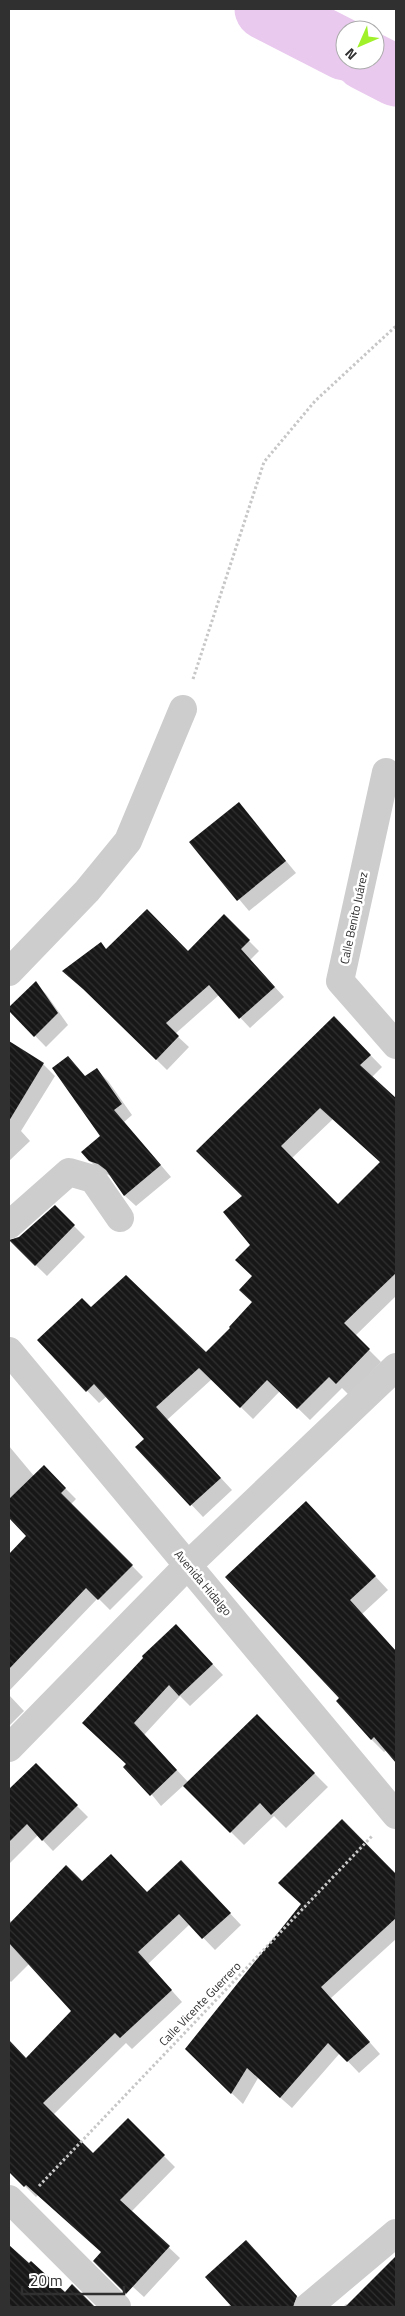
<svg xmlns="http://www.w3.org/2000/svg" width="405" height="2316" font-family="'Titillium Web',sans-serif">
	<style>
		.shadow { fill: #0003; fill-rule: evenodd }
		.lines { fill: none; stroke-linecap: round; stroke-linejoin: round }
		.river { stroke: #e9c9ee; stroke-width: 61 }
		.building { fill: url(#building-back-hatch); fill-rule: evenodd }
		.path { stroke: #c7c7c7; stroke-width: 3; stroke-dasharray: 2.5 2.5; stroke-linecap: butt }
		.minor { stroke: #cdcdcd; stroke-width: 28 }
		.labels { text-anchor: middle; stroke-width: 5; stroke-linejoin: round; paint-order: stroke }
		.street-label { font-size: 12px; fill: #303030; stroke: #fff }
	</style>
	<defs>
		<pattern id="building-back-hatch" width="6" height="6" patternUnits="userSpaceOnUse" patternTransform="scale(1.25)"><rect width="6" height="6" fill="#171717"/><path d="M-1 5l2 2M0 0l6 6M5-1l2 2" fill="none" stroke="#303030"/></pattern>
	</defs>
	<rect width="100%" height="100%" fill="#fff"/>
	<!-- shadow -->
	<g class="shadow">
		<path d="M239 804 296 873 249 911 191 842Z"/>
		<path d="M224 916 259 951 250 960 284 997 250 1028 219 995 175 1034 189 1047 167 1070 95 999 107 950 188 952Z"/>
		<path d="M35 983 46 994 68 1025 46 1047 9 1009Z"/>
		<path d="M346 1030 382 1067 372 1077 396 1100V1296L355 1336 381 1362 349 1395 342 1388 310 1420 280 1391 253 1419 212 1379 167 1420 232 1490 203 1517 137 1447 145 1439 107 1396 99 1403 39 1341 91 1308 206 1354 232 1328 253 1302 251 1245 244 1196ZM333 1119 381 1163 338 1206 292 1158Z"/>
		<path d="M11 1044 43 1064 55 1076 21 1131 30 1141 9 1161V1047Z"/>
		<path d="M97 1070 108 1081 132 1115 124 1122 171 1177 136 1206 125 1196 111 1176 101 1172 90 1161 101 1136 86 1077Z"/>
		<path d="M55 1207 85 1237 47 1276 11 1241 20 1238Z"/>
		<path d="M9 1446 34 1476 44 1467 76 1499 71 1504 143 1577 110 1610 98 1598 9 1691V1556L28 1536 9 1516Z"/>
		<path d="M319 1516 388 1590 362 1614 394 1650 396 1648V1761L387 1750 384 1752 371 1739 341 1698Z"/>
		<path d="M187 1637 223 1675 190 1706 180 1696 144 1735 189 1783 257 1716 328 1787 286 1828 274 1816 244 1845 184 1785 161 1806 127 1764 95 1733Z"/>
		<path d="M9 1695 24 1711 9 1726Z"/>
		<path d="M36 1765 88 1817 53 1851 38 1835 9 1864V1792Z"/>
		<path d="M353 1832 396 1877V1939L331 1998 380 2054 359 2073 340 2053 292 2108 258 2078 243 2104 186 2049 303 1905Z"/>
		<path d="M192 1873 241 1925 215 1950 190 1924 148 1964 182 2002 132 2049 126 2043 53 2115 93 2154 128 2120 175 2167 131 2212 180 2258 144 2297 111 2267 102 2252 38 2195 36 2197 9 2170V2045L26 2060 73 2011 30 1963 11 1982 9 1980V1919L12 1922 82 1882 147 1894Z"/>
		<path d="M9 2247 29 2265 31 2263 80 2307H9Z"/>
		<path d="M257 2252 304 2304 301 2307H227L231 2304Z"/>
		<path d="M396 2258V2307H343L346 2304 349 2306Z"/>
	</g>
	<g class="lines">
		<!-- river -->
		<g class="river">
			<path d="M265 9 345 50"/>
			<path d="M365 60 396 76"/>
		</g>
	</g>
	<!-- building -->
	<g class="building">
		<path d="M239 802 286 861 237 901 189 842Z"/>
		<path d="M147 909 188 951 224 914 250 940 241 949 275 987 239 1019 209 985 166 1023 179 1036 156 1060 83 989 62 971 101 942 106 949Z"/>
		<path d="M36 981 58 1013 34 1037 9 1011V1007Z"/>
		<path d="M334 1016 371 1055 360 1065 396 1098V1273L344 1323 370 1349 336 1384 329 1377 297 1409 267 1380 240 1408 199 1368 156 1407 221 1478 190 1506 135 1447 144 1439 94 1384 86 1392 37 1340 82 1298 91 1307 126 1275 206 1352 230 1328 229 1327 252 1302 239 1290 252 1276 235 1260 250 1245 223 1212 242 1196 196 1151ZM320 1108 380 1162 338 1204 281 1146Z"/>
		<path d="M9 1041 44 1063 9 1121Z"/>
		<path d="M68 1056 85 1076 97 1068 122 1104 114 1110 161 1165 124 1196 106 1170 98 1164 89 1161 81 1152 100 1136 52 1068Z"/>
		<path d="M55 1205 75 1225 35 1266 9 1240 19 1237Z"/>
		<path d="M44 1465 66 1488 61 1493 133 1565 98 1600 86 1588 9 1669V1554L26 1536 9 1518V1499Z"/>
		<path d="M306 1501 376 1576 350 1600 396 1651V1763L374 1737 371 1740 336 1701 339 1698 225 1577Z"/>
		<path d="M176 1624 213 1664 179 1696 169 1685 134 1723 177 1770 150 1796 123 1767 126 1764 82 1723 143 1658 142 1656Z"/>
		<path d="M257 1714 315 1773 271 1815 260 1803 230 1833 183 1786Z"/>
		<path d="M36 1763 78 1805 42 1841 27 1824 9 1842V1789Z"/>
		<path d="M342 1819 396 1874V1918L321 1987 370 2042 347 2062 328 2043 280 2098 247 2068 231 2094 185 2049 301 1904 278 1883Z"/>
		<path d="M111 1854 147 1892 181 1860 231 1913 202 1939 179 1914 138 1952 172 1990 120 2038 115 2033 43 2103 93 2153 128 2118 165 2155 120 2200 170 2246 126 2294 93 2261 101 2252 26 2185 24 2187 9 2172V2040L26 2058 71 2011 9 1943V1924L66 1865 82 1881Z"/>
		<path d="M246 2240 297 2296 293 2307H232L205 2277Z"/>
		<path d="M9 2245 29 2263 31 2261 65 2292 72 2284 95 2307H9Z"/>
		<path d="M396 2256V2307H345Z"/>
	</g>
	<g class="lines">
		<!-- path -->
		<g class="path">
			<path d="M193 679 264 462 315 401 396 326"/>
			<path d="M39 2186 373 1835"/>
		</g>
		<!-- minor -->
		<g class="minor">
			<path d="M386 772 340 981 396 1045"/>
			<path d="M9 972 87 891 128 841 183 709"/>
			<path d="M9 1225 69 1172 93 1179 120 1218"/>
			<path d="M9 1351 396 1815"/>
			<path d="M9 1748 188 1565 396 1367"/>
			<path d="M9 2199 117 2307"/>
			<path d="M308 2307 396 2233"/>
		</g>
	</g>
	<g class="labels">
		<!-- street labels -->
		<g class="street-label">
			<text transform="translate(354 918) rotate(-78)" y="4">Calle Benito Juárez</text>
			<text transform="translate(203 1583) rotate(50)" y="4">Avenida Hidalgo</text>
			<text transform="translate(200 2004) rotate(-46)" y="4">Calle Vicente Guerrero</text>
		</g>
	</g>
	<!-- border -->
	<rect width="405" height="2316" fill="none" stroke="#303030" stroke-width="20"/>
	<!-- north arrow -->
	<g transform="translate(360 45) rotate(225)"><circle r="24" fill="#ffffff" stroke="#acacac"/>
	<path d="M0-4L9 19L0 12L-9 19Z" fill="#a0f02a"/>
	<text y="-8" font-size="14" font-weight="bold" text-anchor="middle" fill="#303030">N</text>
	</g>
	<!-- scale -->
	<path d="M22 2286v8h102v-8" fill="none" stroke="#303030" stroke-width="2.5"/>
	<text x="30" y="2286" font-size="15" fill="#303030" stroke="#ffffff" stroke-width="4" paint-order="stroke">20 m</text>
</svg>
